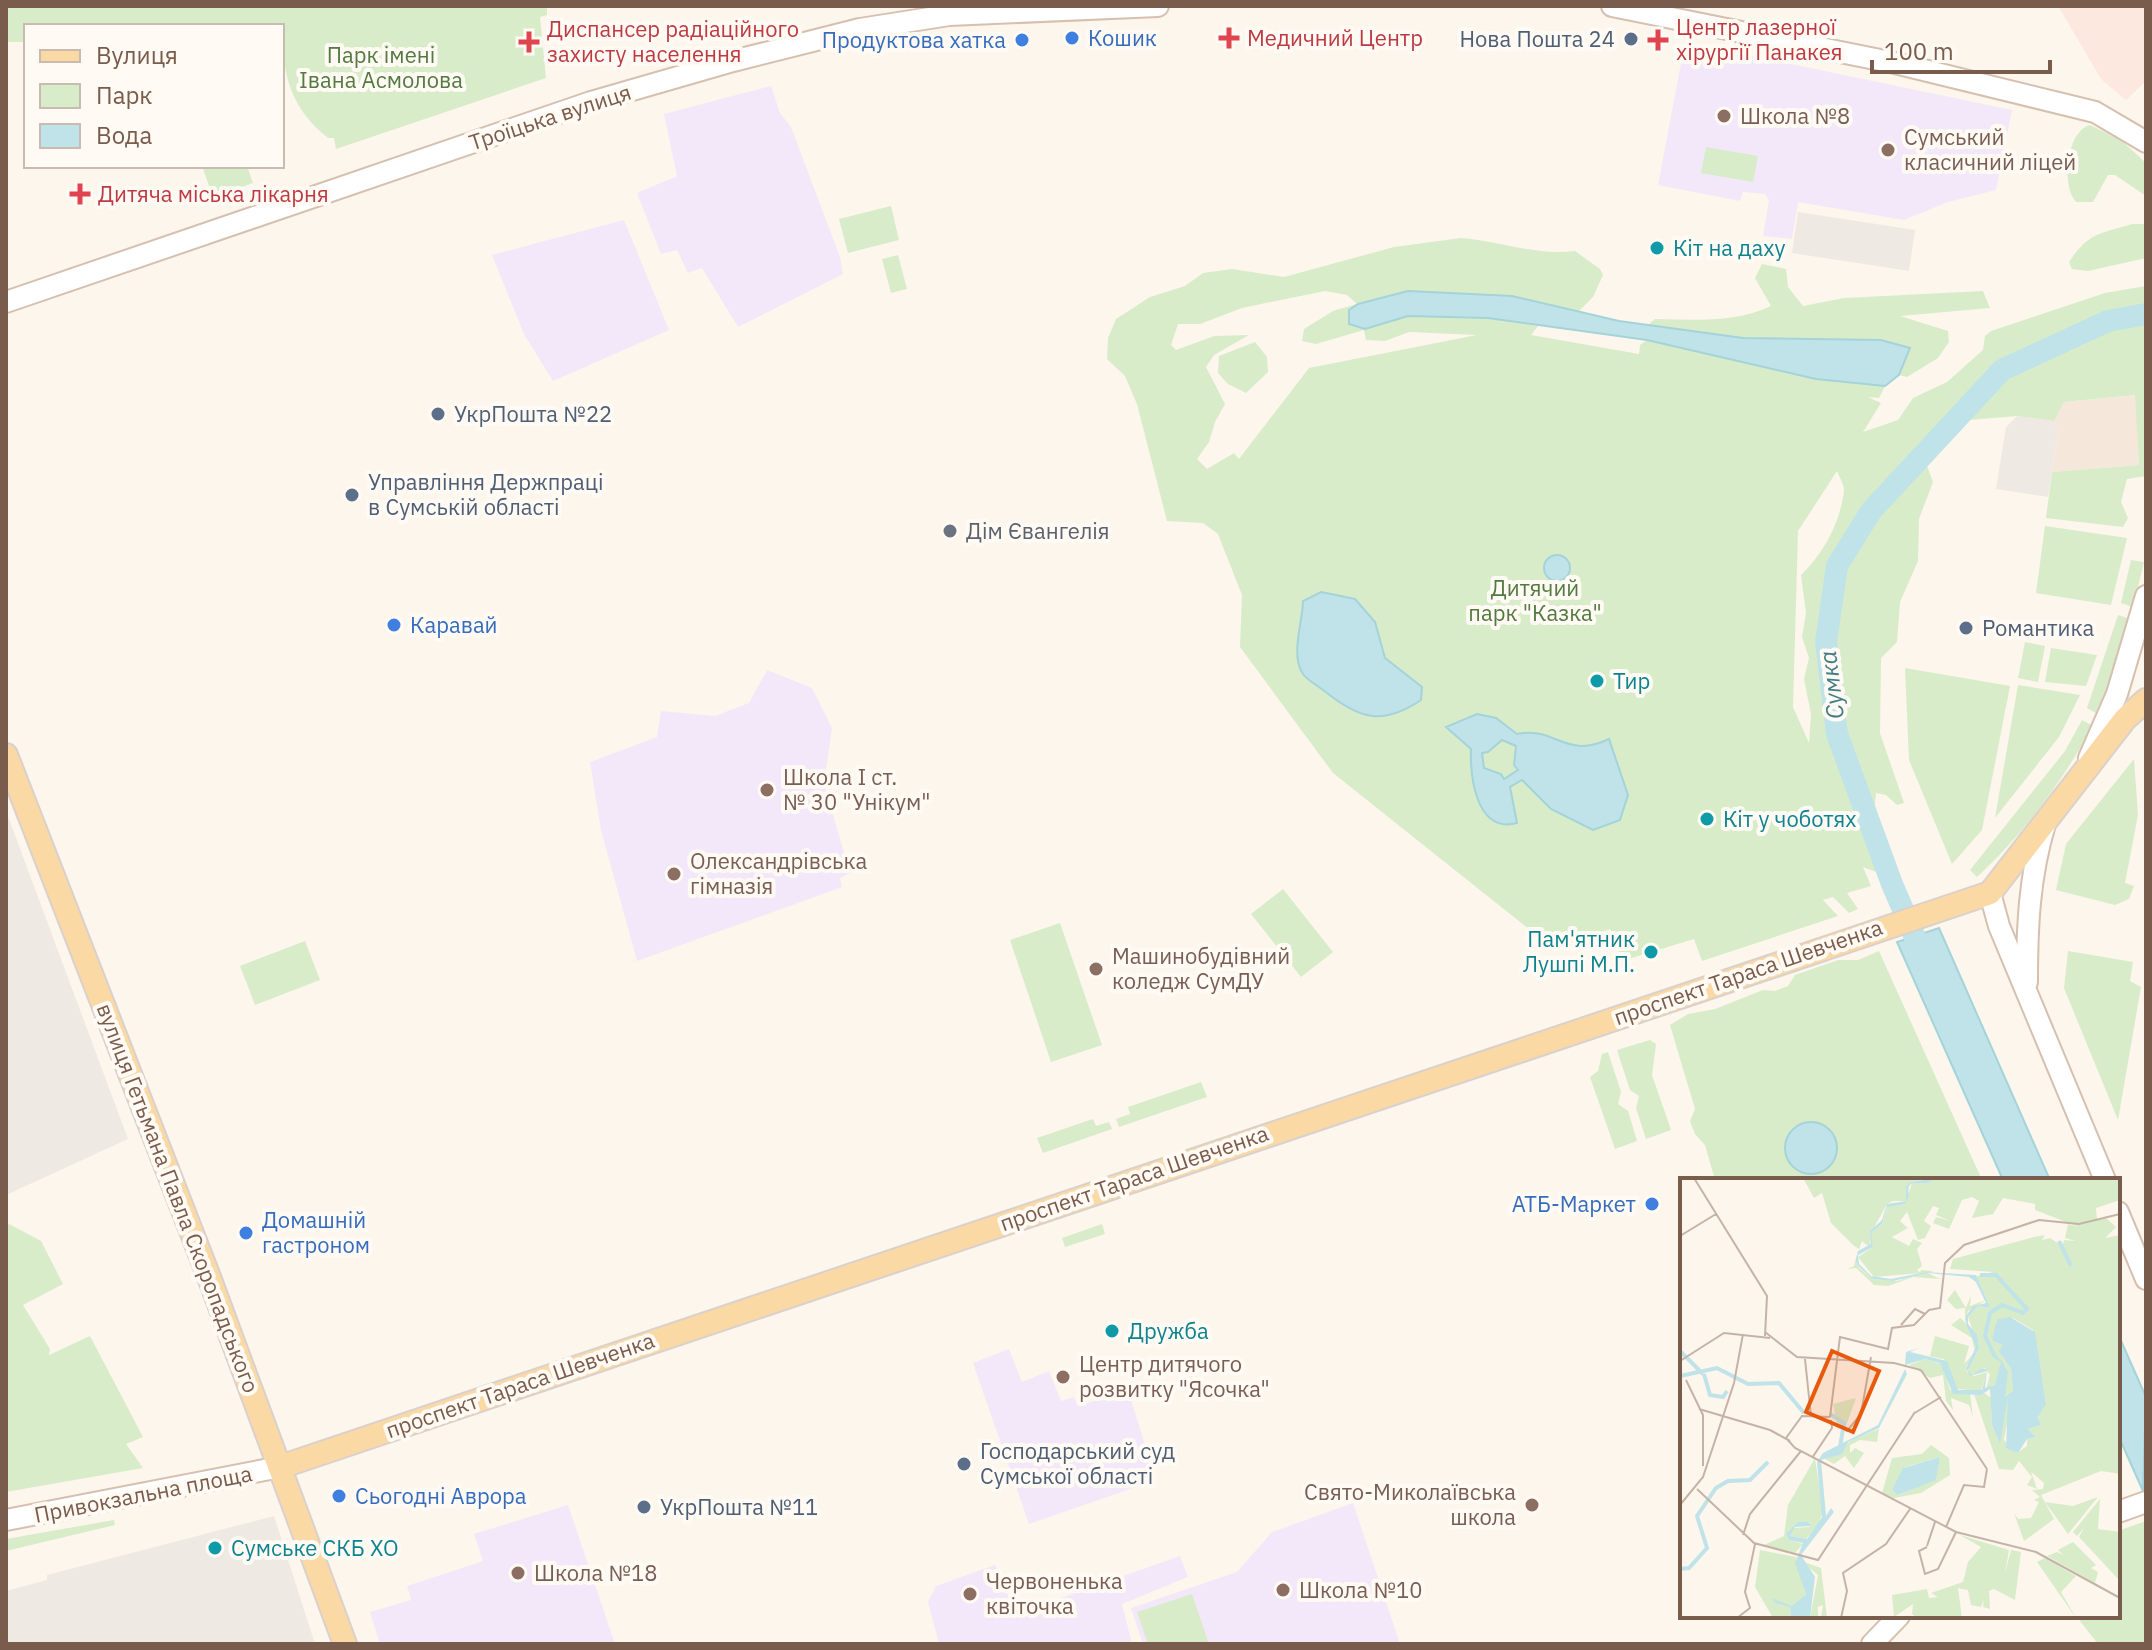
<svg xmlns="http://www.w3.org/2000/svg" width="2152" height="1650" font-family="'IBM Plex Sans',sans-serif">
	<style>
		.residential { fill: #f5e8da }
		.commercial { fill: #fde8e0 }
		.industrial { fill: #efe9e4 }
		.education { fill: #f3e8fa }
		.green { fill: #d8ecc9; fill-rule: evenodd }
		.water { fill: #bfe3e8; stroke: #a5d3da; stroke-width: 2; fill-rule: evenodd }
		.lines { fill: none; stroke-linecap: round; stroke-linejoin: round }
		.river { stroke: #bfe3e8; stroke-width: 22 }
		.secondary-casing { stroke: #d6c0b0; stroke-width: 24 }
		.primary-casing { stroke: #dad1cd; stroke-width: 26 }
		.secondary { stroke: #fff; stroke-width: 20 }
		.primary { stroke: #fbd9a5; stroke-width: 22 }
		.shop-dot { fill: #3f7fe0; stroke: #fffaf3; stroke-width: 3 }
		.health-dot { fill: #e0444e; stroke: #fffaf3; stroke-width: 3 }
		.service-dot { fill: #5c6f8a; stroke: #fffaf3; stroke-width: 3 }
		.education-dot { fill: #8d6e63; stroke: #fffaf3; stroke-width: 3 }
		.culture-dot { fill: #0f9aa8; stroke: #fffaf3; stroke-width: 3 }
		.worship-dot { fill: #6b7280; stroke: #fffaf3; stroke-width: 3 }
		.labels { text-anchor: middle; stroke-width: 8; stroke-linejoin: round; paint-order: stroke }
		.health-label { font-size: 22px; fill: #be3a42; stroke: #fffaf3; text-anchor: start }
		.shop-label { font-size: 22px; fill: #366cbe; stroke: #fffaf3; text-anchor: start }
		.service-label { font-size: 22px; fill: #4e5e75; stroke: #fffaf3; text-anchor: start }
		.park-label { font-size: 22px; fill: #537a41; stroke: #fffaf3 }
		.education-label { font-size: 22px; fill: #785e54; stroke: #fffaf3; text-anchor: start }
		.street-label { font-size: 22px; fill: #7a5c4d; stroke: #fffaf3 }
		.culture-label { font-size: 22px; fill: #0d838f; stroke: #fffaf3; text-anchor: start }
		.worship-label { font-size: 22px; fill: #5b616d; stroke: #fffaf3; text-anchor: start }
		.water-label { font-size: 24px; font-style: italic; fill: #437c86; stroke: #fffaf3 }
		.inset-river { fill: none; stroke: #bfe3e8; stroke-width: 4 }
		.inset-road { fill: none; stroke: #c5b3a7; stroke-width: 2 }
		.view { fill: #e8590c; fill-opacity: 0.15; stroke: #e8590c; stroke-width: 4 }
		.inset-edge { fill: none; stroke: #7a5c4d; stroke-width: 4 }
	</style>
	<rect width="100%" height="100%" fill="#fdf6ec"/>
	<!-- residential -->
	<path class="residential" d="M2136 395 2139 465 2052 472 2058 432 2054 421 2064 402Z"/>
	<!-- commercial -->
	<path class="commercial" d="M2058 6H2146V81L2126 100 2101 79Z"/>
	<!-- industrial -->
	<g class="industrial">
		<path d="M1798 212 1915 230 1909 271 1792 253Z"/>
		<path d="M2017 416 2054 421 2058 432 2048 497 1996 489 2006 427Z"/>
		<path d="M6 811 128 1139 6 1195Z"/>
		<path d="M274 1516 315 1644H6V1591L47 1580V1575Z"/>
	</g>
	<!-- education -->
	<g class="education">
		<path d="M1685 42 2012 110 1996 190 1948 202 1904 220 1798 202 1792 239 1763 236 1769 200 1765 194 1743 192 1740 201 1658 185Z"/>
		<path d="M771 86 780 113 791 127 840 257 843 274 738 327 702 268 688 273 677 250 661 254 637 193 677 176 664 114Z"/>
		<path d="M624 220 669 330 553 381 524 334 492 255Z"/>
		<path d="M767 670 812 688 832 728 824 784 850 873 840 878 842 887 637 961 601 830 590 762 657 737 661 711 715 716 749 703Z"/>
		<path d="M1009 1349 1022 1382 1049 1371 1061 1401 1074 1397 1078 1406 1128 1390 1156 1480 1029 1524 973 1363Z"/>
		<path d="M1353 1503 1400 1644H1143L1131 1608 1237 1572 1272 1532Z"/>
		<path d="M568 1505 615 1644H380L370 1612 411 1600 407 1586 483 1561 474 1534Z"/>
		<path d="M1180 1556 1188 1577 1122 1604 1132 1644H939L928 1602 936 1586 995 1565 1016 1614Z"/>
	</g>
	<!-- green -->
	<g class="green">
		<path d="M6 6H547V15L540 17 546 78 336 149 334 138H328C290 108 282 73 282 26H26V42H6Z"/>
		<path d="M2090 125 2121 140 2146 163V196L2115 175H2108L2093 202H2076C2061 185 2066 132 2090 125Z"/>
		<path d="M1706 147 1758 156 1753 182 1701 173Z"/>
		<path d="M202 166H247L253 183 213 197Z"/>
		<path d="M891 206 899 240 848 253 839 219Z"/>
		<path d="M2132 224H2146V258L2088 271 2072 269 2069 262C2089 232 2100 234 2132 224Z"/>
		<path d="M1461 238C1500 241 1536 256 1575 251L1600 269 1603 275 1593 297 1578 312 1512 296 1408 291 1365 329 1408 316 1488 318 1538 326 1531 335 1639 354 1640 345 1647 340 1816 379 1885 386 1879 398 1868 397 1881 403 1863 432 1898 420 1913 398 1947 382 1983 350 1985 336 1991 331 2105 293 2146 286V476L2127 479 2121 502 2128 518 2123 527 2046 518 2052 472 2139 465 2135 395 2064 402 2054 421 2017 416 1946 422 1926 447V463L1933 482 1919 519 1918 561 1900 602 1897 642 1881 658 1880 733 1904 803 1897 805 1886 795 1876 793 1872 837 1882 868 1881 874 1863 867 1871 886 1847 893 1858 909 1849 913 1833 897 1823 900 1838 916 1702 961 1694 939 1622 961 1610 929 1554 949 1333 773 1240 647 1242 595 1218 534 1203 523 1167 521 1137 404 1125 376 1107 359 1108 338 1116 319 1150 297 1185 286 1203 273 1232 269 1284 277 1394 247ZM1325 291 1347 295 1357 304 1333 311 1304 329 1302 341 1316 344 1364 330 1366 340 1385 341 1409 332 1477 335 1309 368 1239 459 1234 453 1207 469 1197 459 1209 442 1215 422 1225 404 1206 367 1214 355 1249 335 1214 336 1176 350 1171 345 1178 324H1200L1242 308ZM1837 471C1839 476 1844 485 1844 490 1841 521 1824 553 1801 575L1806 613 1802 637 1809 658 1804 679 1811 714 1809 743 1793 707 1798 531Z"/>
		<path d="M898 255 907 289 891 293 882 259Z"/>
		<path d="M1762 264 1786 269 1788 287 1803 306 1844 298 1983 291 1990 308 1900 316 1948 331 1949 342 1938 358 1907 377 1899 375 1910 348 1881 340 1743 338 1647 326 1655 319C1694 320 1735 323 1771 306L1755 278Z"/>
		<path d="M1255 342 1267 357 1268 372 1246 393 1228 384 1218 373 1219 356Z"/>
		<path d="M2045 526 2127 538 2111 605 2036 593Z"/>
		<path d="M2131 560 2144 562 2133 607 2121 603Z"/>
		<path d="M2118 615 2130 619 2124 648 2099 715 2087 708Z"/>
		<path d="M2025 642 2045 646 2038 682 2018 678Z"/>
		<path d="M2051 648 2097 655 2086 686 2045 682Z"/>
		<path d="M1905 668 2010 686 1982 830 1952 864 1909 760Z"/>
		<path d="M2018 685 2080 695 2059 737 1995 818Z"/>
		<path d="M2082 720 2093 726C2063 780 2023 835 1977 877L1970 870 2065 751Z"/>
		<path d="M2134 759 2138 815 2125 883 2134 886 2129 899 2115 905 2056 890 2066 844Z"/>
		<path d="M1283 889 1333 952 1301 977 1251 914Z"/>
		<path d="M1060 923 1102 1045 1051 1062 1010 940Z"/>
		<path d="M305 941 320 980 255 1005 240 966Z"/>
		<path d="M1879 951 1982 1180H1715L1705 1145 1695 1134 1690 1121 1695 1109 1670 1025 1688 1014 1715 1009 1763 990 1775 991 1788 986 1795 975 1838 960H1858Z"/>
		<path d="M2068 951 2133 962 2130 981 2141 987 2118 1120 2064 988Z"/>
		<path d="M1650 1040 1656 1044 1652 1075 1671 1130 1646 1139 1636 1108 1639 1096 1630 1090 1617 1050Z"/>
		<path d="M1608 1052 1621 1092 1618 1104 1628 1111 1637 1141 1615 1149 1590 1077 1598 1071 1602 1054Z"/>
		<path d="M1201 1082 1207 1097 1119 1127 1116 1119 1130 1114 1128 1107Z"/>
		<path d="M1093 1119 1096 1126 1109 1122 1112 1129 1043 1153 1037 1138Z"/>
		<path d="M9 1224 41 1241 63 1284 23 1305 50 1349 49 1355 90 1336 143 1437 126 1444 143 1468 6 1492V1226Z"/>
		<path d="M1102 1224 1105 1234 1065 1247 1062 1238Z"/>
		<path d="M114 1520 115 1525 6 1551V1539Z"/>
		<path d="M2146 1521V1644H2098L2076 1616H2118V1531Z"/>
		<path d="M1192 1594 1209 1644H1148L1137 1612Z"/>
	</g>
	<!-- water -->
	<g class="water">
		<path d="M1408 291 1512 296 1619 321 1743 338 1881 340 1910 348 1899 375 1885 386 1816 379 1647 340 1488 318 1408 316 1365 329 1349 324V310L1358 304Z"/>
		<circle cx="1557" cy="568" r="13"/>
		<path d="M1321 592 1355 599 1375 622 1385 658 1422 687 1421 700C1384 725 1361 720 1327 693 1320 687 1308 681 1303 674 1290 655 1303 621 1303 601Z"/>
		<path d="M1477 714 1496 718 1517 734C1556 726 1565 760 1609 739L1628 795 1620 820 1593 830 1551 809 1522 780 1510 787 1517 823C1476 834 1470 776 1471 749L1446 727ZM1502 740 1516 746 1514 765 1518 770 1504 779 1501 774 1484 768 1482 753 1488 752Z"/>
		<path d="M1939 928 2050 1180H2003L1897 942Z"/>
		<circle cx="1811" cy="1148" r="26"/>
		<path d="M2118 1334 2146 1397 2143 1491 2118 1435Z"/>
	</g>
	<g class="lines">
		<!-- river -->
		<path class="river" d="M1926 963 1892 884 1837 734 1826 642 1837 566 1871 511 2002 370 2108 321 2146 314"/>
		<!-- secondary casing -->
		<g class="secondary-casing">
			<g id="secondary">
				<path d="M1612 6 1895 63 2095 112 2146 142"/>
				<path d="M6 302 591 102 733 61 860 29 949 15 1158 6"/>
				<path d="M2089 758 2117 694 2146 596"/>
				<path d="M1990 893 1999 926 2105 1180"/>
				<path d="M2027 982C2027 928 2029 877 2045 824"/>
				<path d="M2118 1212 2146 1279"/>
				<path d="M2118 1512 2146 1502"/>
				<path d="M6 1520 280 1467"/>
				<path d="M1872 1644 1899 1616"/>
			</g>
		</g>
		<!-- primary casing -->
		<g class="primary-casing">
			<g id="primary">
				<path d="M6 755 209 1277 345 1644"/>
				<path d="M280 1467 1990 893 2125 719 2146 700"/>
			</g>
		</g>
		<!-- secondary -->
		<use href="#secondary" class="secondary"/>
		<!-- primary -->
		<use href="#primary" class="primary"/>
	</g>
	<!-- markers -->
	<g class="shop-dot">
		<circle cx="1072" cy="38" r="8"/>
		<circle cx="1022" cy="40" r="8"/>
		<circle cx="394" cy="625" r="8"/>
		<circle cx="1652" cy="1204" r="8"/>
		<circle cx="246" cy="1233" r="8"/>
		<circle cx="339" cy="1496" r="8"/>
	</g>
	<g class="health-dot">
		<path d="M1225 26h8v8h8v8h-8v8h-8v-8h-8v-8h8z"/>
		<path d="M1654 28h8v8h8v8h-8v8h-8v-8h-8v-8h8z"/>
		<path d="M525 30h8v8h8v8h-8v8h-8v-8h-8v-8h8z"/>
		<path d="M76 182h8v8h8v8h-8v8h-8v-8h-8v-8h8z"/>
	</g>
	<g class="service-dot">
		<circle cx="1631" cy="39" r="8"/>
		<circle cx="438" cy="414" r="8"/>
		<circle cx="352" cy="495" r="8"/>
		<circle cx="1966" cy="628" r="8"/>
		<circle cx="964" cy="1464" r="8"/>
		<circle cx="644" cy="1507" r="8"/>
	</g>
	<g class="education-dot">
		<circle cx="1724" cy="116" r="8"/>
		<circle cx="1888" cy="150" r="8"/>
		<circle cx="767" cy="790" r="8"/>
		<circle cx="674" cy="874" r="8"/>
		<circle cx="1096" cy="969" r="8"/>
		<circle cx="1063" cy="1377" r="8"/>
		<circle cx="1532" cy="1505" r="8"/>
		<circle cx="518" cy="1573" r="8"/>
		<circle cx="1283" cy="1590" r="8"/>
		<circle cx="970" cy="1594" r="8"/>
	</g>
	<g class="culture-dot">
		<circle cx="1657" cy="248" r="8"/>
		<circle cx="1597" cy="681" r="8"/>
		<circle cx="1707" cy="819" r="8"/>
		<circle cx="1651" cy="952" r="8"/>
		<circle cx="1112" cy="1331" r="8"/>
		<circle cx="215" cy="1548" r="8"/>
	</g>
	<circle class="worship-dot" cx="950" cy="531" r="8"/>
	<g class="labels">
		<!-- health labels -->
		<g class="health-label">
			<text x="1676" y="35">Центр лазерної<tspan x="1676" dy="25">хірургії Панакея</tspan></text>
			<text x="547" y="37">Диспансер радіаційного<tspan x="547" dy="25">захисту населення</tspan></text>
			<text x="1247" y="46">Медичний Центр</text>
			<text x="98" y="202">Дитяча міська лікарня</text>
		</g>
		<!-- shop labels -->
		<g class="shop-label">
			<text x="1088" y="46">Кошик</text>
			<text x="1006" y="48" text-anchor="end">Продуктова хатка</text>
			<text x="410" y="633">Каравай</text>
			<text x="1636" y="1212" text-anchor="end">АТБ-Маркет</text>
			<text x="262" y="1228">Домашній<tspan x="262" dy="25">гастроном</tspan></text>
			<text x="355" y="1504">Сьогодні Аврора</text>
		</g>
		<!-- service labels -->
		<g class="service-label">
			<text x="1615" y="47" text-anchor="end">Нова Пошта 24</text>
			<text x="454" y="422">УкрПошта №22</text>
			<text x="368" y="490">Управління Держпраці<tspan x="368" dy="25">в Сумській області</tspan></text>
			<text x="1982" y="636">Романтика</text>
			<text x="980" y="1459">Господарський суд<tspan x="980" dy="25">Сумської області</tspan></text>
			<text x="660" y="1515">УкрПошта №11</text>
		</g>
		<!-- park labels -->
		<g class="park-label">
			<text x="381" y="63">Парк імені<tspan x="381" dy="25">Івана Асмолова</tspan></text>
			<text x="1535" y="596">Дитячий<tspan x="1535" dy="25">парк "Казка"</tspan></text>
		</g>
		<!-- education labels -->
		<g class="education-label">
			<text x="1740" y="124">Школа №8</text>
			<text x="1904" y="145">Сумський<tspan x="1904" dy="25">класичний ліцей</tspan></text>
			<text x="783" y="785">Школа І ст.<tspan x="783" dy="25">№ 30 "Унікум"</tspan></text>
			<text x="690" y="869">Олександрівська<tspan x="690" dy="25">гімназія</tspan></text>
			<text x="1112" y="964">Машинобудівний<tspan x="1112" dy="25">коледж СумДУ</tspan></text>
			<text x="1079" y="1372">Центр дитячого<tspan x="1079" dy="25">розвитку "Ясочка"</tspan></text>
			<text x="1516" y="1500" text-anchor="end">Свято-Миколаївська<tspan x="1516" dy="25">школа</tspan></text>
			<text x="534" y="1581">Школа №18</text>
			<text x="986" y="1589">Червоненька<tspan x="986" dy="25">квіточка</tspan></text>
			<text x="1299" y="1598">Школа №10</text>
		</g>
		<!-- street labels -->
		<g class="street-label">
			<text transform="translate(550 117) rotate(-18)" y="8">Троїцька вулиця</text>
			<text transform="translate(1748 972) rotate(-19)" y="8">проспект Тараса Шевченка</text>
			<text transform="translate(1134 1178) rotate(-19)" y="8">проспект Тараса Шевченка</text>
			<text transform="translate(178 1198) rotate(69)" y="8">вулиця Гетьмана Павла Скоропадського</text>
			<text transform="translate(520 1385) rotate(-19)" y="8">проспект Тараса Шевченка</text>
			<text transform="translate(143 1494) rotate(-11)" y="8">Привокзальна площа</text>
		</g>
		<!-- culture labels -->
		<g class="culture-label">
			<text x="1673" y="256">Кіт на даху</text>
			<text x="1613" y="689">Тир</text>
			<text x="1723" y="827">Кіт у чоботях</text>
			<text x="1635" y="947" text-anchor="end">Пам'ятник<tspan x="1635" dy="25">Лушпі М.П.</tspan></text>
			<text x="1128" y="1339">Дружба</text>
			<text x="231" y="1556">Сумське СКБ ХО</text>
		</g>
		<!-- worship labels -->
		<g class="worship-label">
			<text x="966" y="539">Дім Євангелія</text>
		</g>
		<!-- water labels -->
		<g class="water-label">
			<text transform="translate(1832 685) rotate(-97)" y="8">Сумка</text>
		</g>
	</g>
	<!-- overview -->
	<g transform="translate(1680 1178)">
		<rect width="440" height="440" fill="#fdf6ec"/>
		<path d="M123 0H252L230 4 226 23H213L207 26 191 55 202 46 208 27 225 26 232 5 257 0H440V22L416 30 417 42 426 40 436 49 425 60 440 57V296L421 293 361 317 374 341 344 363 334 335 338 341 351 340 359 324 354 322 360 319 352 312 363 311 364 305 351 294 357 311 347 307 352 299 339 283 333 292 319 291 294 216 303 214 311 220 312 247 320 266 326 189 321 187 316 206 306 211 310 197 305 190 292 197 288 192 299 171 288 139 298 128 310 130 293 99 313 94 270 91 273 81 354 59 365 57 362 62 370 60 382 68 384 62 396 63 385 60 388 46 399 49 355 32V26L323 20 313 36 292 40 299 23 292 19 282 22 269 51 253 45 256 39 271 43 256 37 259 30 253 28 244 43 251 48 245 60 238 62 227 34 220 43 228 50 212 59 229 68 233 61 242 65 237 71 242 88 237 92 239 94 242 92 252 93 253 94 194 99 178 79 193 69 191 58 190 70 182 63 179 71 173 67 151 45 142 15 134 20ZM333 140 353 152 366 225 358 239 361 247 348 251 356 259 347 261V268L337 275 324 262 333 212 331 191 322 177 324 167 312 163 319 141ZM177 76 178 89 193 101 217 103 230 99 248 95 260 101 233 99 208 108 194 107 176 90 167 91 174 88ZM275 112 286 130 291 117 290 128 306 122 288 133 285 145 295 158 296 169 295 176 286 188 287 194 294 198 307 194 301 213 277 211 264 181 229 174 250 178 255 158 289 168 284 186 295 174 292 160 271 147 280 140 285 144V130L276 131 267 122ZM245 181 262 186 270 212 290 216 293 239 289 227 271 220 273 232 266 223 263 197 250 200 229 187ZM176 220 166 248 158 251 153 226ZM199 251 197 264 180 262 170 267V275L175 270 184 275 174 290 165 278 154 286 145 281 175 260ZM251 267 269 280 270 297 241 315 214 320 202 315 212 280 242 276ZM260 279 256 301 219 317 212 312 225 289ZM135 280 143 334 138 346 126 361 110 358 114 350 130 349V344H118L108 353 109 362 123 366 115 375 84 367 104 358 108 327ZM418 319 388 356 365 324 393 328ZM420 321 418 351 440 354V403L399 359 404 350 397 358 393 354ZM280 357 329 372 325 395 331 372 341 374 335 422 314 411 309 413 310 431 303 429 304 422 301 429 291 427 288 412 278 410 282 440H237L232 436 233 426 214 439 212 417 247 411 249 420 258 419 251 415 283 404 288 384 301 369ZM393 364 416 387 411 390 418 394 415 405 367 378 377 374 383 377 378 372ZM80 372 116 379 126 416 110 430 111 440H93L75 409ZM365 380 396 398 381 414 396 440 357 384ZM121 383 141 390 147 440H141L143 427 138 429V440H130L138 397Z" fill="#d8ecc9" fill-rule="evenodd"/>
		<path d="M257 0 247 5H232L228 9 229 18 225 26 207 29 202 46 191 55 193 69 178 77 179 86 191 98 211 101 246 94 296 97 310 130 298 128 288 139V146L297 157 299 171 288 192 292 197 301 191H307L305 210 315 207 321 184 315 181V177L322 183 328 194 325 219 333 213 331 191 319 173 323 167 312 163 315 149 318 141 330 139 355 154 366 226 358 239 361 247 348 251 356 259 347 261 338 275 326 270 328 218 320 266 312 247 310 211 301 217 273 216 260 185 245 181 225 187 226 174 239 170 230 174 267 183 278 212H302L307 193 290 198 286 190 296 169 286 146V138L293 128 306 125 296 104 289 99 248 95 213 103 193 101 178 88 176 82 178 73 191 66 190 53 202 42 207 26 226 23V9L230 4ZM225 191 227 196 199 250 168 264 162 276 141 282 146 338 151 330 154 334 121 377 135 399 130 440H111L110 429 96 425 91 420 112 428 126 416 115 385 123 365 109 362 106 355 118 344H129L131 348 115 349 110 358 127 361 142 339 137 284 143 275 198 247ZM260 279 256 302 218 317 212 312 223 290Z" fill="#bfe3e8"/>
		<path class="inset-river" d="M379 63 391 88M300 97H316L347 131 343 135 322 127 310 135 305 158 315 179M0 173 23 196M24 196 30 217 43 219 47 213M0 198 37 190 68 206 99 205 124 235M150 236 164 245 160 269M0 391 9 390 27 370 17 338 36 310 48 303 70 302 88 284"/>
		<path class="inset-road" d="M14 0 87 118 85 158M0 58 36 36M221 147 235 131 245 136M85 154 117 179 214 185 241 192 307 291M125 181 131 238M0 183 44 155 90 160M6 202 23 237V288M19 231 90 252 110 263M233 236 261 219M150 239 160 159 208 171 212 150 234 147 249 132 260 130 265 85 284 67 359 42 399 46 440 36M153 245 167 253 181 236 191 179M106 260 115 270 276 354 356 374 440 420M106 260 122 238 150 239M132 280 152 250 151 242M17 311 74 365 138 382 235 234M0 327 23 299 54 205 63 156M266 349 284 307 304 309 307 291M63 357 70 336 121 273M247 368 255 344M247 369 239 373 245 396 258 391 276 354M57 440 70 430 65 414 75 366M161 440 167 413 163 395 206 366 230 331"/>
		<path class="view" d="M152 173 199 193 173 254 126 234Z"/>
		<rect width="440" height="440" class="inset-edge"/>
	</g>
	<!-- border -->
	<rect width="2152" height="1650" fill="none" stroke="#7a5c4d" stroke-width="16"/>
	<!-- legend -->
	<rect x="24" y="24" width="260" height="144" fill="#fffaf3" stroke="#cabbb1" stroke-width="2"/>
	<rect x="40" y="50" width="40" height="12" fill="#fbd9a5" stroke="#cabbb1" stroke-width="2"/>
	<text x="96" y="64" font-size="24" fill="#7a5c4d">Вулиця</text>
	<rect x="40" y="84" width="40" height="24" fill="#d8ecc9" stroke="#cabbb1" stroke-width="2"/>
	<text x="96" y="104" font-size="24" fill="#7a5c4d">Парк</text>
	<rect x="40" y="124" width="40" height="24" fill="#bfe3e8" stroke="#cabbb1" stroke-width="2"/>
	<text x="96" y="144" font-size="24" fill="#7a5c4d">Вода</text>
	<!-- scale -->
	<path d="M1872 60v12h178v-12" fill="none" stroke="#7a5c4d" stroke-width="4"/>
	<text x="1884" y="60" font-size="24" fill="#7a5c4d" stroke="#fffaf3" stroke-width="6" paint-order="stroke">100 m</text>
</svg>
